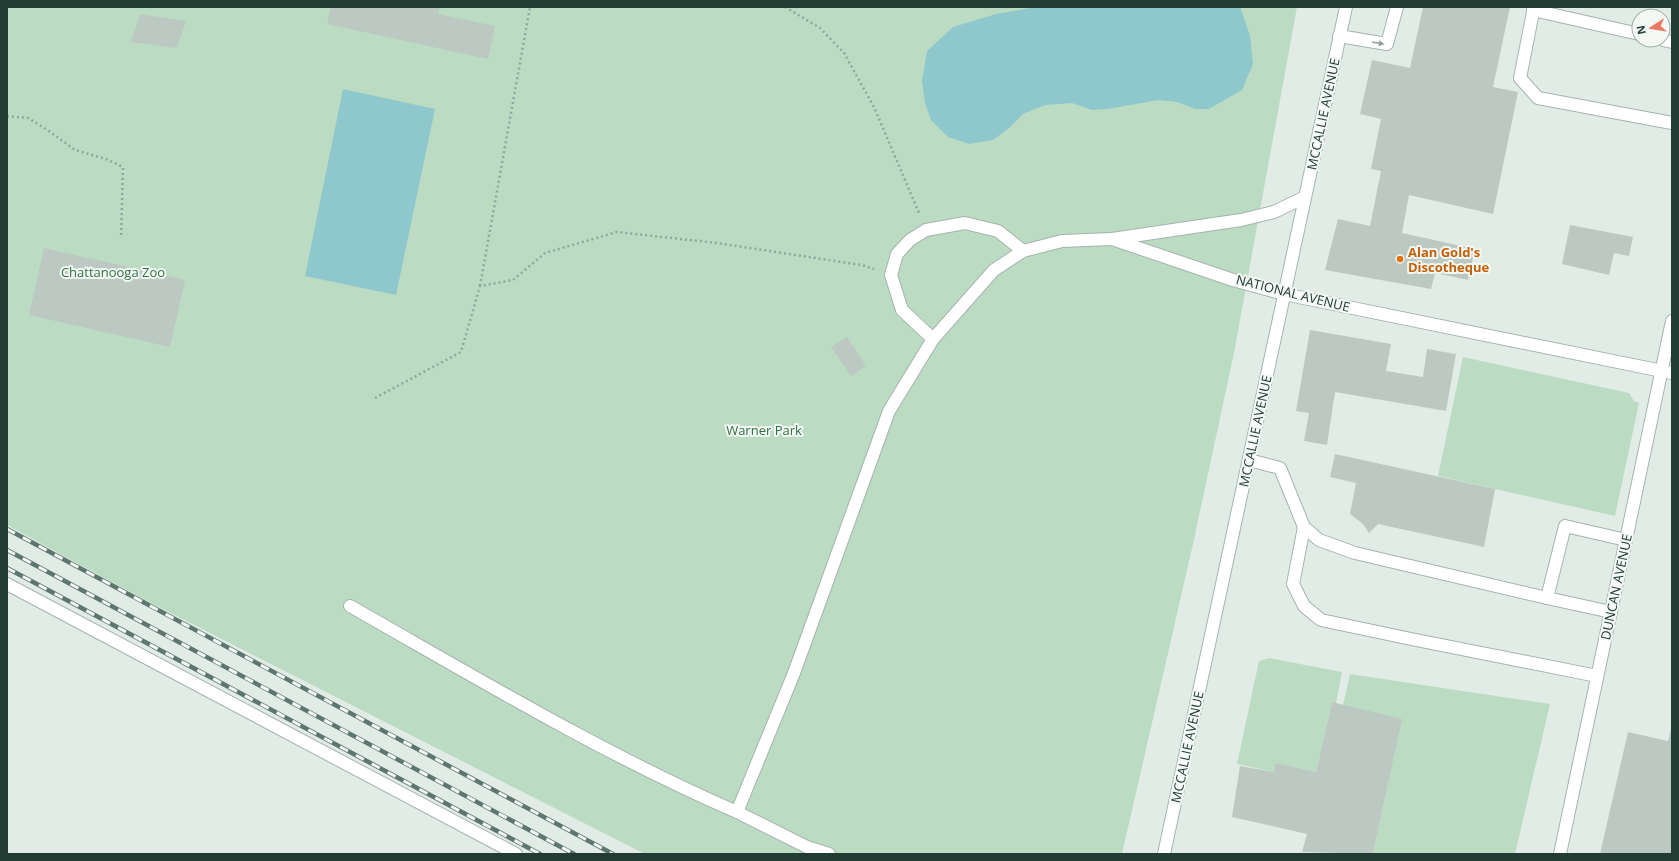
<svg xmlns="http://www.w3.org/2000/svg" width="1679" height="861" font-family="'Open Sans',sans-serif">
	<style>
		.green { fill: #bcdbc3 }
		.water { fill: #8ec8cd }
		.building { fill: #bbc9c2 }
		.lines { fill: none; stroke-linecap: round; stroke-linejoin: round }
		.service-casing { stroke: #a5b4ad; stroke-width: 14 }
		.minor-casing { stroke: #a5b4ad; stroke-width: 14 }
		.secondary-casing { stroke: #a1b7ae; stroke-width: 14 }
		.path { stroke: #85ad9e; stroke-width: 2.5; stroke-dasharray: 2 3; stroke-linecap: butt }
		.service { stroke: #fff; stroke-width: 12 }
		.minor { stroke: #fff; stroke-width: 12 }
		.secondary { stroke: #fff; stroke-width: 12 }
		.rail-casing { stroke: #5e776e; stroke-width: 4.5 }
		.rail { stroke: #f3f8f5; stroke-width: 3; stroke-dasharray: 9; stroke-linecap: butt }
		.oneway { fill: #919e99 }
		.food-dot { fill: #e8710a; stroke: #f3f8f5; stroke-width: 1.5 }
		.labels { text-anchor: middle; stroke-width: 4; stroke-linejoin: round; paint-order: stroke }
		.street-label { font-size: 13px; fill: #233c33; stroke: #f3f8f5 }
		.food-label { font-size: 13px; font-weight: bold; fill: #c56008; stroke: #f3f8f5; text-anchor: start }
		.park-label { font-size: 13px; fill: #307044; stroke: #f3f8f5 }
	</style>
	<rect width="100%" height="100%" fill="#e2ece7"/>
	<!-- green -->
	<g class="green">
		<path d="M7 7H1297L1234 353 1193 544 1122 854H645L143 599 7 525Z"/>
		<path d="M1463 357 1629 393 1634 401 1639 403 1615 516 1438 476Z"/>
		<path d="M1269 658 1342 672 1336 703 1332 702 1316 772 1275 764 1274 772 1237 764 1259 661Z"/>
		<path d="M1350 674 1550 704 1515 854H1373L1388 785 1343 705Z"/>
	</g>
	<!-- water -->
	<g class="water">
		<path d="M1036 7H1240L1250 36 1253 64 1242 90 1209 109H1195L1177 102 1158 100 1108 109 1092 110 1072 103 1045 105 1023 114 1009 128 993 140 969 144 948 137 931 120 925 103 922 81 927 51 953 27 996 14Z"/>
		<path d="M343 89 435 109 396 295 305 276Z"/>
	</g>
	<!-- building -->
	<g class="building">
		<path d="M331 7H440L438 14 495 26 488 59 327 24Z"/>
		<path d="M1423 7H1510L1493 87 1518 92 1493 214 1409 195 1402 233 1475 249 1468 280 1435 273 1431 289 1325 270 1338 219 1370 226 1381 171 1371 169 1381 119 1360 114 1372 60 1410 68Z"/>
		<path d="M140 14 186 21 177 48 131 42Z"/>
		<path d="M1570 225 1633 237 1629 256 1614 253 1609 275 1562 264Z"/>
		<path d="M44 248 185 280 170 347 29 315Z"/>
		<path d="M1310 330 1391 344 1386 371 1423 377 1427 349 1456 354 1446 411 1335 392 1327 445 1304 441 1309 413 1296 411Z"/>
		<path d="M847 337 866 366 851 376 831 347Z"/>
		<path d="M1335 454 1495 489 1484 547 1378 524 1369 533 1363 524 1350 514 1356 483 1330 477Z"/>
		<path d="M1332 702 1402 719 1373 854 1302 852 1307 834 1232 817 1240 766 1274 772 1275 763 1316 772Z"/>
		<path d="M1672 725V854H1600L1628 732 1668 741Z"/>
	</g>
	<g class="lines">
		<!-- service casing -->
		<g class="service-casing">
			<g id="service">
				<path d="M1534 7 1520 78 1538 98 1672 123"/>
				<path d="M1533 10 1639 34"/>
				<path d="M1339 36 1387 44 1397 7"/>
				<path d="M1663 40 1672 42"/>
				<path d="M1305 197 1274 212 1241 220 1112 239 1233 280 1284 294 1672 373"/>
				<path d="M933 339 902 310 891 275 897 254 910 240 926 230 965 223 998 231 1023 251"/>
				<path d="M1249 460 1280 468 1304 527 1319 540 1355 553 1547 598"/>
				<path d="M1304 527 1293 584 1304 606 1321 620 1411 639 1597 676"/>
				<path d="M7 584 516 854"/>
				<path d="M350 606C477 678 603 754 737 812L794 673 889 411 933 339 994 270 1023 251 1062 241 1112 239"/>
				<path d="M1611 612 1547 598 1565 526 1626 540"/>
				<path d="M737 812 807 847 829 854"/>
			</g>
		</g>
		<!-- minor casing -->
		<g class="minor-casing">
			<path id="minor" d="M1560 854 1672 321"/>
		</g>
		<!-- secondary casing -->
		<g class="secondary-casing">
			<path id="secondary" d="M1164 854 1346 7"/>
		</g>
		<!-- path -->
		<g class="path">
			<path d="M785 7 820 28 844 53 874 107 919 213"/>
			<path d="M7 116 28 118 49 131 75 150 106 159 123 167 121 238"/>
			<path d="M480 286 530 7"/>
			<path d="M375 398 461 352 480 286 513 280 545 253 617 232 717 243 862 265 874 269"/>
		</g>
		<!-- service -->
		<use href="#service" class="service"/>
		<!-- minor -->
		<use href="#minor" class="minor"/>
		<!-- secondary -->
		<use href="#secondary" class="secondary"/>
		<!-- rail casing -->
		<g class="rail-casing">
			<g id="rail">
				<path d="M7 529 613 854"/>
				<path d="M7 550 574 854"/>
				<path d="M7 568 540 854"/>
			</g>
		</g>
		<!-- rail -->
		<use href="#rail" class="rail"/>
	</g>
	<!-- one-way arrows -->
	<defs><path id="oneway-solid" d="M-6-.8H1V-3.2L6.5 0L1 3.2V.8H-6Z"/></defs>
	<use class="oneway" href="#oneway-solid" transform="translate(1378 43) rotate(10)"/>
	<!-- markers -->
	<circle class="food-dot" cx="1400" cy="259" r="4"/>
	<g class="labels">
		<!-- street labels -->
		<g class="street-label">
			<text transform="translate(1323 114) rotate(-78)" y="5">MCCALLIE AVENUE</text>
			<text transform="translate(1293 293) rotate(14)" y="5">NATIONAL AVENUE</text>
			<text transform="translate(1255 431) rotate(-78)" y="5">MCCALLIE AVENUE</text>
			<text transform="translate(1616 587) rotate(-78)" y="5">DUNCAN AVENUE</text>
			<text transform="translate(1187 747) rotate(-78)" y="5">MCCALLIE AVENUE</text>
		</g>
		<!-- food labels -->
		<g class="food-label">
			<text x="1408" y="257">Alan Gold's<tspan x="1408" dy="15">Discotheque</tspan></text>
		</g>
		<!-- park labels -->
		<g class="park-label">
			<text x="113" y="277">Chattanooga Zoo</text>
			<text x="764" y="435">Warner Park</text>
		</g>
	</g>
	<!-- border -->
	<rect width="1679" height="861" fill="none" stroke="#233c33" stroke-width="16"/>
	<!-- north arrow -->
	<g transform="translate(1651 28) rotate(258)"><circle r="19" fill="#f3f8f5" stroke="#a0ada7"/>
	<path d="M0-3L7 15L0 10L-7 15Z" fill="#ea7a62"/>
	<text y="-6" font-size="11" font-weight="bold" text-anchor="middle" fill="#233c33">N</text>
	</g>
</svg>
